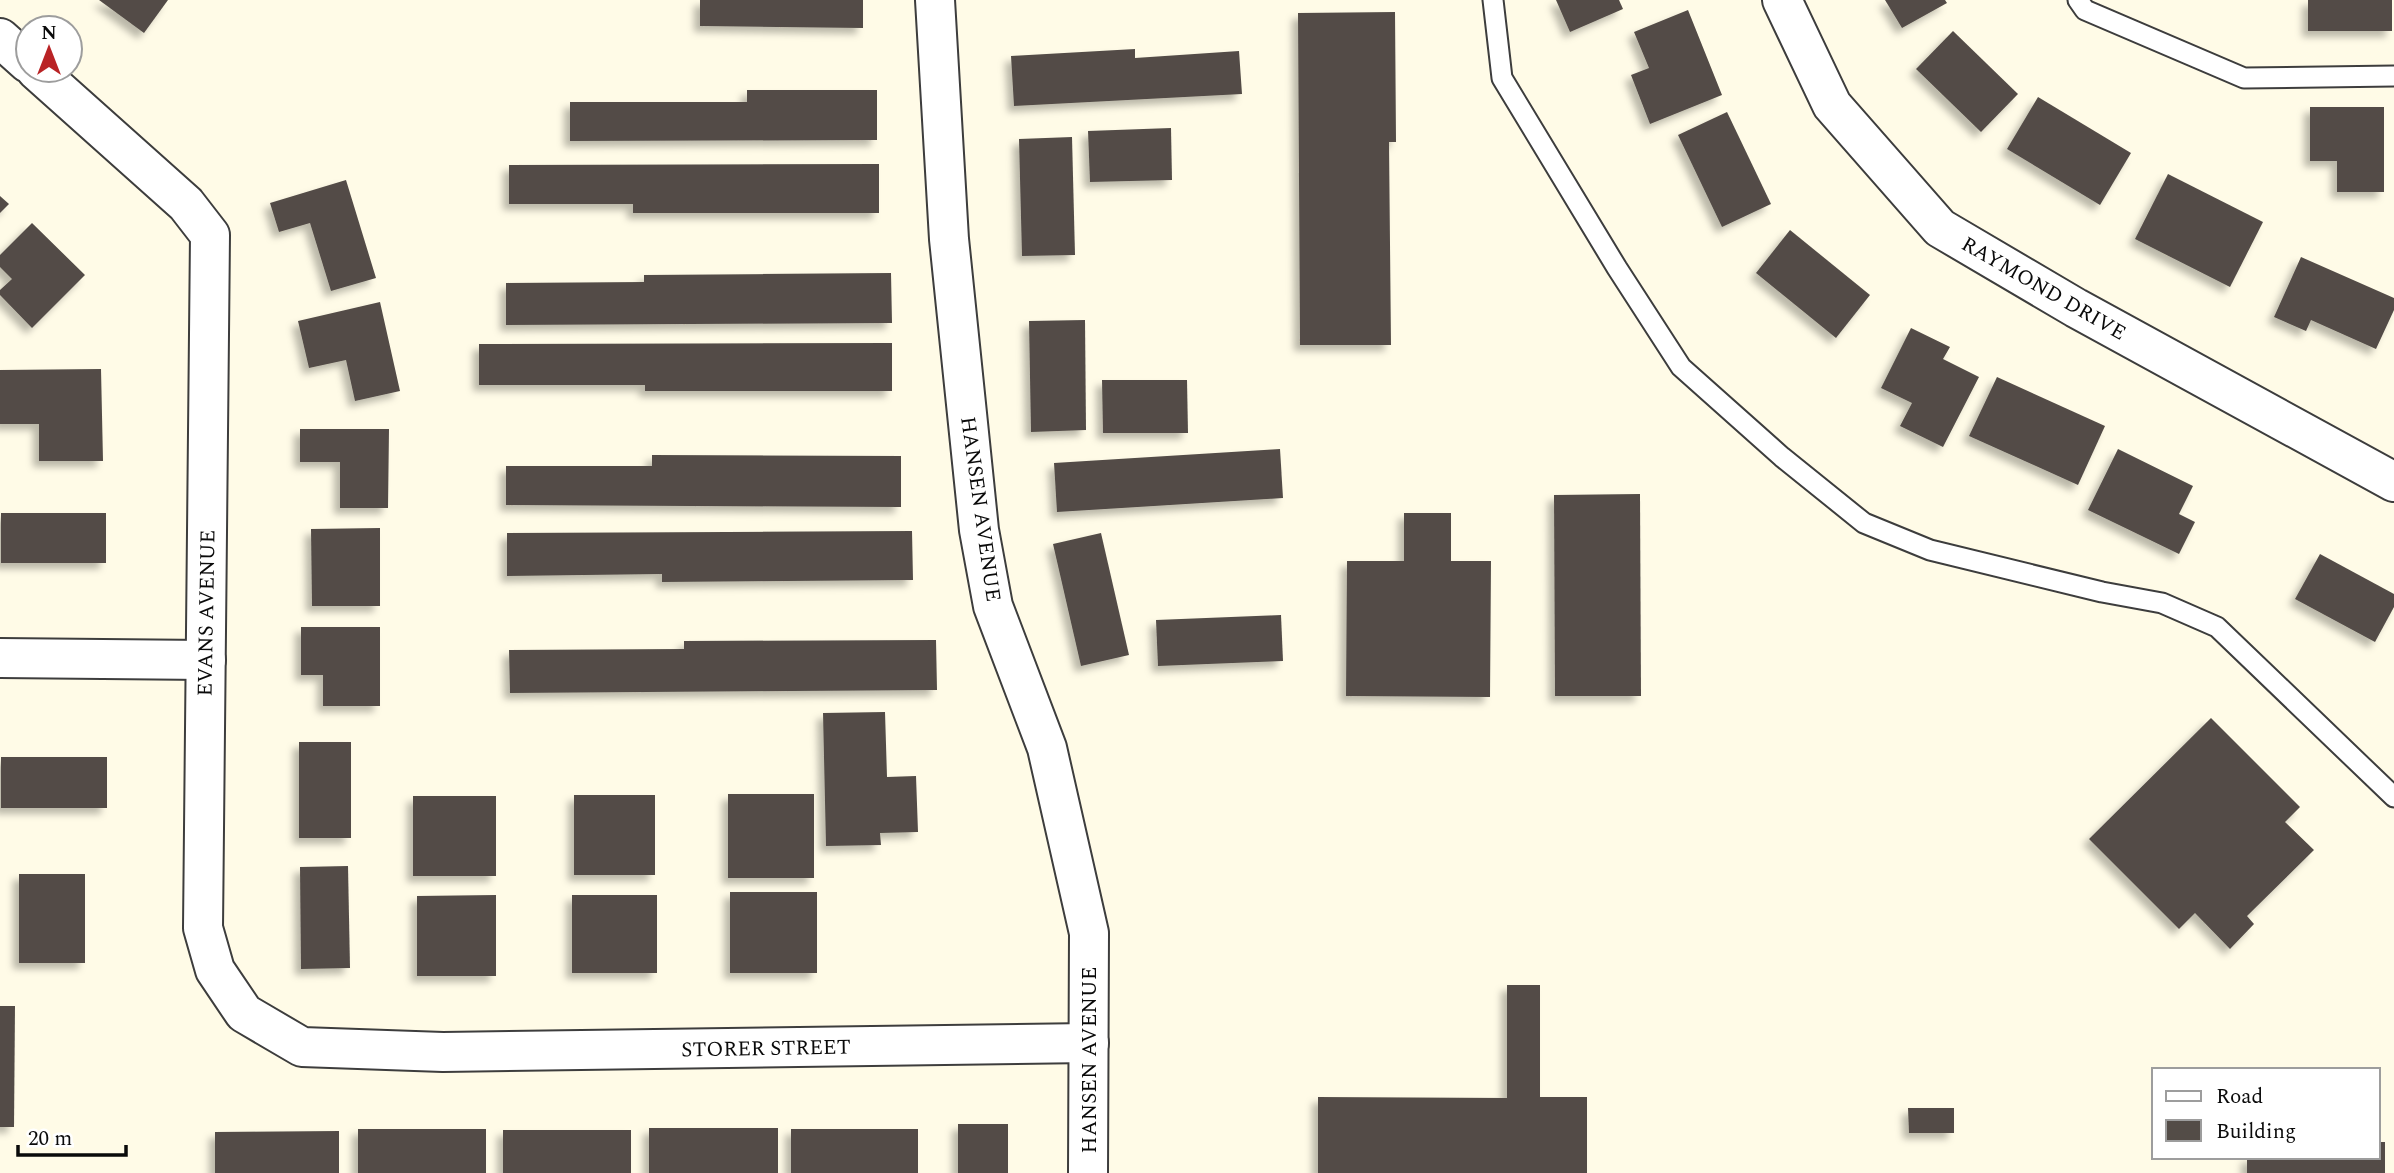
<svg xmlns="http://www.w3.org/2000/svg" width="2394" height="1173" font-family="Spectral,serif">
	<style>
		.building { fill: #534c47; filter: url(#shadow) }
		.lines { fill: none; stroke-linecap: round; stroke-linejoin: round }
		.service-casing { stroke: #3d3d3d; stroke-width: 23 }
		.minor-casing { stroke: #3d3d3d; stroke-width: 42 }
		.service { stroke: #fff; stroke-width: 19 }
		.minor { stroke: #fff; stroke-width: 38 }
		.labels { text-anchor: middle; stroke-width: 7; stroke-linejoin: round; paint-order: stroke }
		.street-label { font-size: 21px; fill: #0a0a0a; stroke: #fff }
	</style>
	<defs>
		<filter id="shadow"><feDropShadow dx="-6" dy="6" stdDeviation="3.5" flood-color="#0004"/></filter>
	</defs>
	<rect width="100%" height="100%" fill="#fffbe7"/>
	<!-- building -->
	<g class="building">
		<path d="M99 0H168L144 33Z"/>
		<path d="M700 0H863V28L700 26Z"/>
		<path d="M1556 0H1619L1623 9 1570 32Z"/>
		<path d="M1885 0H1945L1947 3 1902 28Z"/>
		<rect x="2308" y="0" width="84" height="31"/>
		<path d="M1688 10 1722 95 1650 124 1631 75 1649 68 1634 32Z"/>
		<path d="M1395 12 1396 142H1389L1391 345H1300L1298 13Z"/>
		<path d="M1953 31 2018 94 1981 132 1916 69Z"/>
		<path d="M1135 49V58L1239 51 1242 94 1014 106 1011 56Z"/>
		<path d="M747 90H877V140L570 141V102H747Z"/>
		<path d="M2038 97 2131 153 2100 205 2007 149Z"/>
		<path d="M2310 107H2384V192H2337V161H2310Z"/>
		<path d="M1727 112 1771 204 1722 227 1678 135Z"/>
		<path d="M1171 128 1172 180 1090 182 1088 131Z"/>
		<path d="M1072 137 1075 255 1022 256 1019 139Z"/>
		<path d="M879 164V213H633V204H509V165Z"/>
		<path d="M2168 174 2263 222 2230 287 2135 239Z"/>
		<path d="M346 180 376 278 331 291 310 223 279 232 270 203Z"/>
		<path d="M0 196 9 204 0 213Z"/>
		<path d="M32 223 85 275 32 328 0 295V290L12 279 0 267V255Z"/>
		<path d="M1790 230 1870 295 1836 338 1756 273Z"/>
		<path d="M2301 257 2394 298V310L2376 349 2311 320 2306 331 2274 317Z"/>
		<path d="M891 273 892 323 506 325V283L644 282V275Z"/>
		<path d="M380 302 400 391 355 401 346 360 309 368 298 321Z"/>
		<path d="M1085 320 1086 430 1031 432 1029 321Z"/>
		<path d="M1911 328 1950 347 1943 359 1979 377 1943 447 1900 426 1912 403 1881 388Z"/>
		<path d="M892 343V391H645V385H479V344Z"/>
		<path d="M101 369 103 461H39V424H0V370Z"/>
		<path d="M1997 377 2105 426 2078 485 1969 436Z"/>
		<path d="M1102 380H1187L1188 433H1103Z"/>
		<path d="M300 429H389L388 508H340V462H300Z"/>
		<path d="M1280 449 1283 498 1057 512 1054 463Z"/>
		<path d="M2118 449 2193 486 2179 514 2195 522 2179 554 2088 510Z"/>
		<path d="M652 455 901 456V507L506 505V466H652Z"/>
		<path d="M1640 494 1641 696H1555L1554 495Z"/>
		<rect x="1" y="513" width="105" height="50"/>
		<path d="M1404 513H1451V561H1491L1490 697 1346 696 1347 561H1404Z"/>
		<path d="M380 528V606H312L311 529Z"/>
		<path d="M912 531 913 580 662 582V574L507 576V533Z"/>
		<path d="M1101 533 1129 655 1081 666 1053 544Z"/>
		<path d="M2320 554 2394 594V607L2375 642 2295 599Z"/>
		<path d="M1281 615 1283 661 1158 666 1156 620Z"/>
		<path d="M301 627H380V706H323V675H301Z"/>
		<path d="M936 640 937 690 510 693 509 650 684 649V641Z"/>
		<path d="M885 712 887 777 916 776 918 832 880 833 881 845 826 846 823 713Z"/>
		<path d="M2211 718 2300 807 2285 822 2314 850 2247 916 2254 924 2230 949 2195 913 2179 929 2089 839Z"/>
		<rect x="299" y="742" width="52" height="96"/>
		<rect x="1" y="757" width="106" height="51"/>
		<rect x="728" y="794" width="86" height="84"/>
		<rect x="574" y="795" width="81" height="80"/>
		<rect x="413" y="796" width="83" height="80"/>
		<path d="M348 866 350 968 301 969 300 867Z"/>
		<rect x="19" y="874" width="66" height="89"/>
		<rect x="730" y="892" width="87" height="81"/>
		<path d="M496 895V976H417V896Z"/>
		<rect x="572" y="895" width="85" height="78"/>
		<path d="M1507 985H1540V1097H1587V1173H1318V1097L1507 1098Z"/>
		<path d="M0 1006H15L14 1127H0Z"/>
		<path d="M1908 1108H1954V1133H1909Z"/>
		<rect x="958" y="1124" width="50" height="49"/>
		<rect x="649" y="1128" width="129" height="45"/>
		<rect x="358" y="1129" width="128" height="44"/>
		<rect x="791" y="1129" width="127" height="44"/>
		<rect x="503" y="1130" width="128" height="43"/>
		<path d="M339 1131V1173H215V1132Z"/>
		<path d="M2378 1142H2385V1173H2247V1157H2378Z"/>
	</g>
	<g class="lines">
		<!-- service casing -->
		<g class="service-casing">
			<g id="service">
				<path d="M1493 0 1502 78 1617 268 1681 367 1782 457 1864 523 1930 550 2102 592 2162 603 2217 627 2394 797"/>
				<path d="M2078 0 2085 10 2244 78 2394 76"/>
			</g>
		</g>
		<!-- minor casing -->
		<g class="minor-casing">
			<g id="minor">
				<path d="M935 0 949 239 979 530 993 606 1047 748 1089 933 1088 1173"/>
				<path d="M1782 0 1832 105 1940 228 2076 308 2394 482"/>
				<path d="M0 38 28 63"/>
				<path d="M36 70 186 204 210 235 203 928 215 970 244 1013 302 1047 443 1052 1089 1043"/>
				<path d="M0 658 206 660"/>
			</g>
		</g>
		<!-- service -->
		<use href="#service" class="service"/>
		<!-- minor -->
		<use href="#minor" class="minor"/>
	</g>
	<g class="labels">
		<!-- street labels -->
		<g class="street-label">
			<text transform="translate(2044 288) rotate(30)" y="7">RAYMOND DRIVE</text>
			<text transform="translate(981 509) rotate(82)" y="7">HANSEN AVENUE</text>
			<text transform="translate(206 613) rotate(-89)" y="7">EVANS AVENUE</text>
			<text transform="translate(766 1048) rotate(-1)" y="7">STORER STREET</text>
			<text transform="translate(1089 1060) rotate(-90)" y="7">HANSEN AVENUE</text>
		</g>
	</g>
	<!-- legend -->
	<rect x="2152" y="1068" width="228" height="91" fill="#ffffff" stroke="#9d9d9d" stroke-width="2"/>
	<rect x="2166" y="1091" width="35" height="10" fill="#ffffff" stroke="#9d9d9d" stroke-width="2"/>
	<text x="2216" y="1103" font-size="21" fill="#0a0a0a">Road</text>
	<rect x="2166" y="1120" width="35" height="21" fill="#534c47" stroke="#9d9d9d" stroke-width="2"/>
	<text x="2216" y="1138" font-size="21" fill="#0a0a0a">Building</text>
	<!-- north arrow -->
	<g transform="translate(49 49)"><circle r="33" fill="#ffffff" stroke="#9d9d9d" stroke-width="2"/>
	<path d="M0-5L12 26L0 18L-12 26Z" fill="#b92325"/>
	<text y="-10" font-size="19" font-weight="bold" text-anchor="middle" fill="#0a0a0a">N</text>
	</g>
	<!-- scale -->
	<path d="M18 1145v10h108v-10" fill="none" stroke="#0a0a0a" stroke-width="3.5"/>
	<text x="28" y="1145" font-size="21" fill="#0a0a0a" stroke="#ffffff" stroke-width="5" paint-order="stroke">20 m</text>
</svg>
